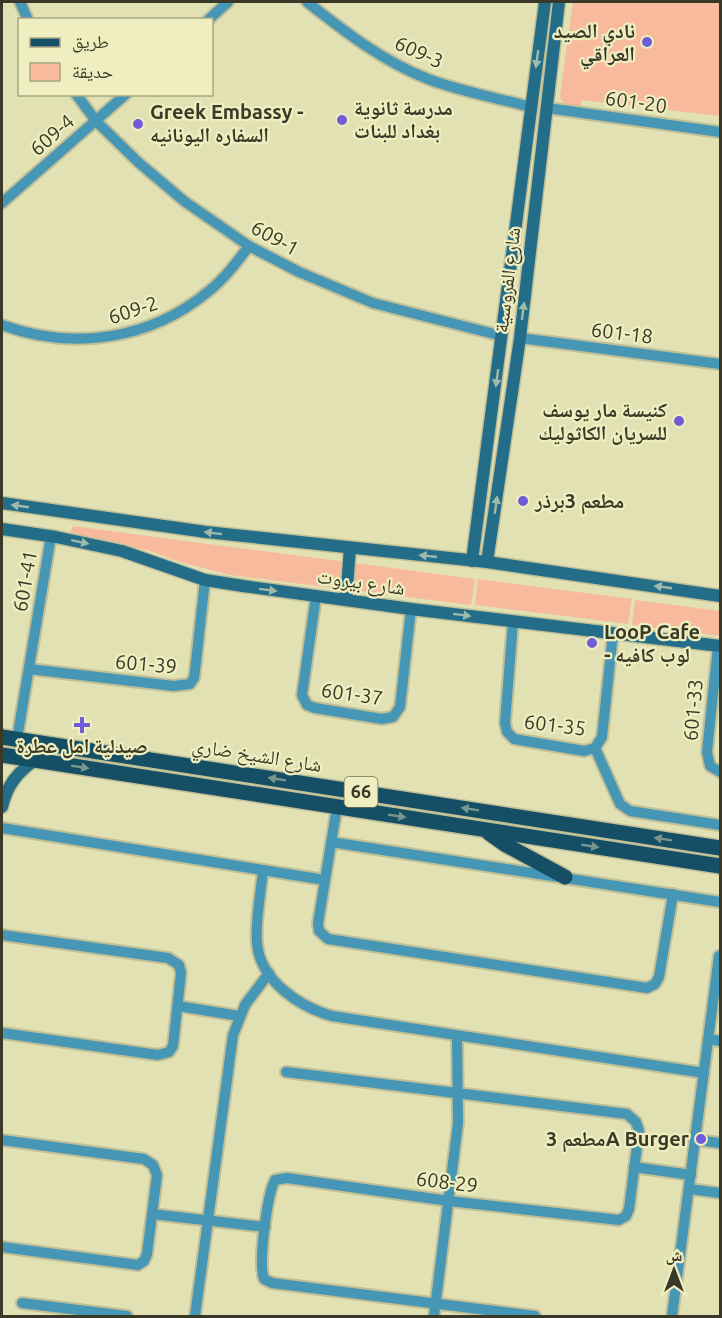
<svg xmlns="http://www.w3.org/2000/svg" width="722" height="1318" font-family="Ubuntu,'Noto Naskh Arabic',sans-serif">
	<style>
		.green { fill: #f8ba9d }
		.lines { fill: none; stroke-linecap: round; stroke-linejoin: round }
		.street-casing { stroke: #c0bf97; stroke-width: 14 }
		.secondary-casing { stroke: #c0bf97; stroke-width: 15 }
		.primary-casing { stroke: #c0bf97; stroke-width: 18 }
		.street { stroke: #4696b5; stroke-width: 10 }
		.secondary { stroke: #236d88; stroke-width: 12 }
		.primary { stroke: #144f65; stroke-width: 15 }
		.oneway { fill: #9dbaaa }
		.oneway2 { fill: #77978e }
		.poi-dot { fill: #705cd6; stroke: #efeec0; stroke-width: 2 }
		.labels { text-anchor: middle; stroke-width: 4.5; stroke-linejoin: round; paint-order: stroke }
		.shield { fill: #efeec0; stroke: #706f55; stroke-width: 1.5 }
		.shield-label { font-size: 18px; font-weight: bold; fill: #3a3927 }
		.poi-label { font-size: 20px; font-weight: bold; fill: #3a3927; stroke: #efeec0; text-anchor: start }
		.street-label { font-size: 20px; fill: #3a3927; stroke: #efeec0 }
	</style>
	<rect width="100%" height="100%" fill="#e2e1b3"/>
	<!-- green -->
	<g class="green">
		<path d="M573 2H720V116L581 100V106L565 104 561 100 560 95Z"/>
		<path d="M73 526 475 579 471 605 230 575 180 562 150 551 76 535 70 532Z"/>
		<path d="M478 579 632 599 628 624 475 605Z"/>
		<path d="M635 600 720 611V636L632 625Z"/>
	</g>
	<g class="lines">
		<!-- street casing -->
		<g class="street-casing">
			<g id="street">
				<path d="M20 2 28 20"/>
				<path d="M307 2C344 31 382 61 428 79 459 91 497 98 531 107"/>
				<path d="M208 20 228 2"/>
				<path d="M76 94 96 121 138 162 184 201 249 246 299 272 373 303 502 336"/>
				<path d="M547 108 720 132"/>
				<path d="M2 203 126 94"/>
				<path d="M2 325C73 351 150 340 209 291 225 278 237 262 249 246"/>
				<path d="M520 338 720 364"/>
				<path d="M316 596 302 695 307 705 315 708 382 719 393 717 400 707 411 609"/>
				<path d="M513 621 505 723 507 732 514 739 584 751 595 748 602 737 613 633"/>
				<path d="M718 646 707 752 710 766 720 772"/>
				<path d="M29 669 174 686 190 684 194 678 195 671 205 580"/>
				<path d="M17 739 51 536"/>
				<path d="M595 748 620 804 630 811 720 825"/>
				<path d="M337 807 318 923 319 931 328 939 647 988 655 984 659 977 673 894"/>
				<path d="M2 828 325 880"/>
				<path d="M331 842 720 902"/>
				<path d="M263 870C261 893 255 920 257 943 260 981 300 1007 332 1016L704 1073"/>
				<path d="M2 935 168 958 179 965 181 973 173 1046 169 1052 158 1055 2 1033"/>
				<path d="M178 1006 239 1016"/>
				<path d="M708 1039 720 1041"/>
				<path d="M286 1072 627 1114 636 1122 639 1131 629 1209 626 1216 619 1220 449 1201 287 1178 275 1180C267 1195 258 1264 264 1279L272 1283 535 1316"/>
				<path d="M2 1140 144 1159 153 1165 157 1175 147 1254 144 1261 138 1265 2 1247"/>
				<path d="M695 1140 720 1143"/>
				<path d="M634 1167 691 1175"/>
				<path d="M689 1189 720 1193"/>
				<path d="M152 1214 265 1227"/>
				<path d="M22 1303 127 1316"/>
				<path d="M195 1316 233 1035 245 1005 269 973"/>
				<path d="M434 1316 458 1123 457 1036"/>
				<path d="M672 1316 719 956"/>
			</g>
		</g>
		<!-- secondary casing -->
		<g class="secondary-casing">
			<g id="secondary">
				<path d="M2 503 206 532 487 562 720 596"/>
				<path d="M2 529 56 537 122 551 205 580 243 586 411 609 720 646"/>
				<path d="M472 561 545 2"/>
				<path d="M487 562 520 338 559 2"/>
				<path d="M346 600 350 548"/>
				<path d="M2 807C7 785 17 773 35 760"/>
			</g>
		</g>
		<!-- primary casing -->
		<g class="primary-casing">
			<g id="primary">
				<path d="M2 737 720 848"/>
				<path d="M2 755 720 866"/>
				<path d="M489 833 506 845 565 877"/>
			</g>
		</g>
		<!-- street -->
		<use href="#street" class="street"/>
		<!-- secondary -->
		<use href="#secondary" class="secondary"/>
		<!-- primary -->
		<use href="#primary" class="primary"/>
	</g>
	<!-- one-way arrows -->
	<defs><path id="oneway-solid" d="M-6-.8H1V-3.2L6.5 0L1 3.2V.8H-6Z" transform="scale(1.5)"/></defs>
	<g class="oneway">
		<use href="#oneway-solid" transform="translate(537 59) rotate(98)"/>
		<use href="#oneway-solid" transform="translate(523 311) rotate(-83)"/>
		<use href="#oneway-solid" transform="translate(497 378) rotate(98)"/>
		<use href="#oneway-solid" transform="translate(496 505) rotate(-82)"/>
		<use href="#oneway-solid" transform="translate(20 506) rotate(-172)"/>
		<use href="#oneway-solid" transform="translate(213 533) rotate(-173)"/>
		<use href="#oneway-solid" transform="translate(80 542) rotate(12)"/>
		<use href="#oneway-solid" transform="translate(428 556) rotate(-174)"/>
		<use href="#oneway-solid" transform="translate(663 587) rotate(-172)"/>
		<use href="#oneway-solid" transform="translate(268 590) rotate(7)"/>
		<use href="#oneway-solid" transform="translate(462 615) rotate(7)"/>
	</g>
	<g class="oneway2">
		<use href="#oneway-solid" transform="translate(80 767) rotate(9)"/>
		<use href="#oneway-solid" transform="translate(277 779) rotate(-171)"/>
		<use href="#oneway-solid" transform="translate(470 809) rotate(-171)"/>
		<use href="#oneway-solid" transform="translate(397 816) rotate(9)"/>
		<use href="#oneway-solid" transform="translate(663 839) rotate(-171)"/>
		<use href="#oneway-solid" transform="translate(590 846) rotate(9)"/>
	</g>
	<!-- markers -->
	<g class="poi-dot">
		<circle cx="647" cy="42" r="6"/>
		<circle cx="342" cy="120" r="6"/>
		<circle cx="138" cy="124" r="6"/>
		<circle cx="679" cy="421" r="6"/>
		<circle cx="523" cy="501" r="6"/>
		<circle cx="592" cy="643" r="6"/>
		<path d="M79 716h6v6h6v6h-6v6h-6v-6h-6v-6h6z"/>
		<circle cx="701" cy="1139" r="6"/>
	</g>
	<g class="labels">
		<!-- shield labels -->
		<rect class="shield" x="344.5" y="777" width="33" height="30" rx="4.5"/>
		<g class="shield-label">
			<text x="361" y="798">66</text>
		</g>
		<!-- poi labels -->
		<g class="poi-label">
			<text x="635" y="38" text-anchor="end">نادي الصيد<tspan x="635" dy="23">العراقي</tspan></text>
			<text x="354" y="115">مدرسة ثانوية<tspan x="354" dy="23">بغداد للبنات</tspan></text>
			<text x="150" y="119">Greek Embassy -<tspan x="150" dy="23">السفاره اليونانيه</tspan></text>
			<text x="667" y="417" text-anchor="end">كنيسة مار يوسف<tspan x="667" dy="23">للسريان الكاثوليك</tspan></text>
			<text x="535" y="508">مطعم 3برذر</text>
			<text x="604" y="639">LooP Cafe<tspan x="604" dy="23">- لوب كافيه</tspan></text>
			<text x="82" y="753" text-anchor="middle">صيدلية امل عطرة</text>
			<text x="689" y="1146" text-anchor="end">مطعم 3A Burger</text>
		</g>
		<!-- street labels -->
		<g class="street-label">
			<text transform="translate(419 52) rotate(24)" y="7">609-3</text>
			<text transform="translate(636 102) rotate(8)" y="7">601-20</text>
			<text transform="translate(52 135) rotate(-41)" y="7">609-4</text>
			<text transform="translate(275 238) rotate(29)" y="7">609-1</text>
			<text transform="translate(507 280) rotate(-83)" y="7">شارع الفروسية</text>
			<text transform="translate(133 310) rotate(-18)" y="7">609-2</text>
			<text transform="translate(622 333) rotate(7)" y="7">601-18</text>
			<text transform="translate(25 581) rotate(-80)" y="7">601-41</text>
			<text transform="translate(361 582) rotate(8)" y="7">شارع بيروت</text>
			<text transform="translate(146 664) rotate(5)" y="7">601-39</text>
			<text transform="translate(352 694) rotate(8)" y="7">601-37</text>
			<text transform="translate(693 710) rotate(-85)" y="7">601-33</text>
			<text transform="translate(555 725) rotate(7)" y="7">601-35</text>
			<text transform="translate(257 755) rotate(9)" y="7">شارع الشيخ ضاري</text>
			<text transform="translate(447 1182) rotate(7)" y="7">608-29</text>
		</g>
	</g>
	<!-- border -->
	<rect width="722" height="1318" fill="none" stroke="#3a3927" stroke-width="6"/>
	<!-- legend -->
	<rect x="18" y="18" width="195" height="78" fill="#efeec0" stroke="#a7a683" stroke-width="1.5"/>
	<rect x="30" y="38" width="30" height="9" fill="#144f65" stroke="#a7a683" stroke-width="1.5"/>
	<text x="72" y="48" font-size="18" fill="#3a3927">طريق</text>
	<rect x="30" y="63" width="30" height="18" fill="#f8ba9d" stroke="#a7a683" stroke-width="1.5"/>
	<text x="72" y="78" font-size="18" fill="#3a3927">حديقة</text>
	<!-- north arrow -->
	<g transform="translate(674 1270)" stroke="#efeec0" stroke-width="4.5" paint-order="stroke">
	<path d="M0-4.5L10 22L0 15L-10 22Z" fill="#3a3927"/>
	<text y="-9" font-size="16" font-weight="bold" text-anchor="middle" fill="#3a3927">ش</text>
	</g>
</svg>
